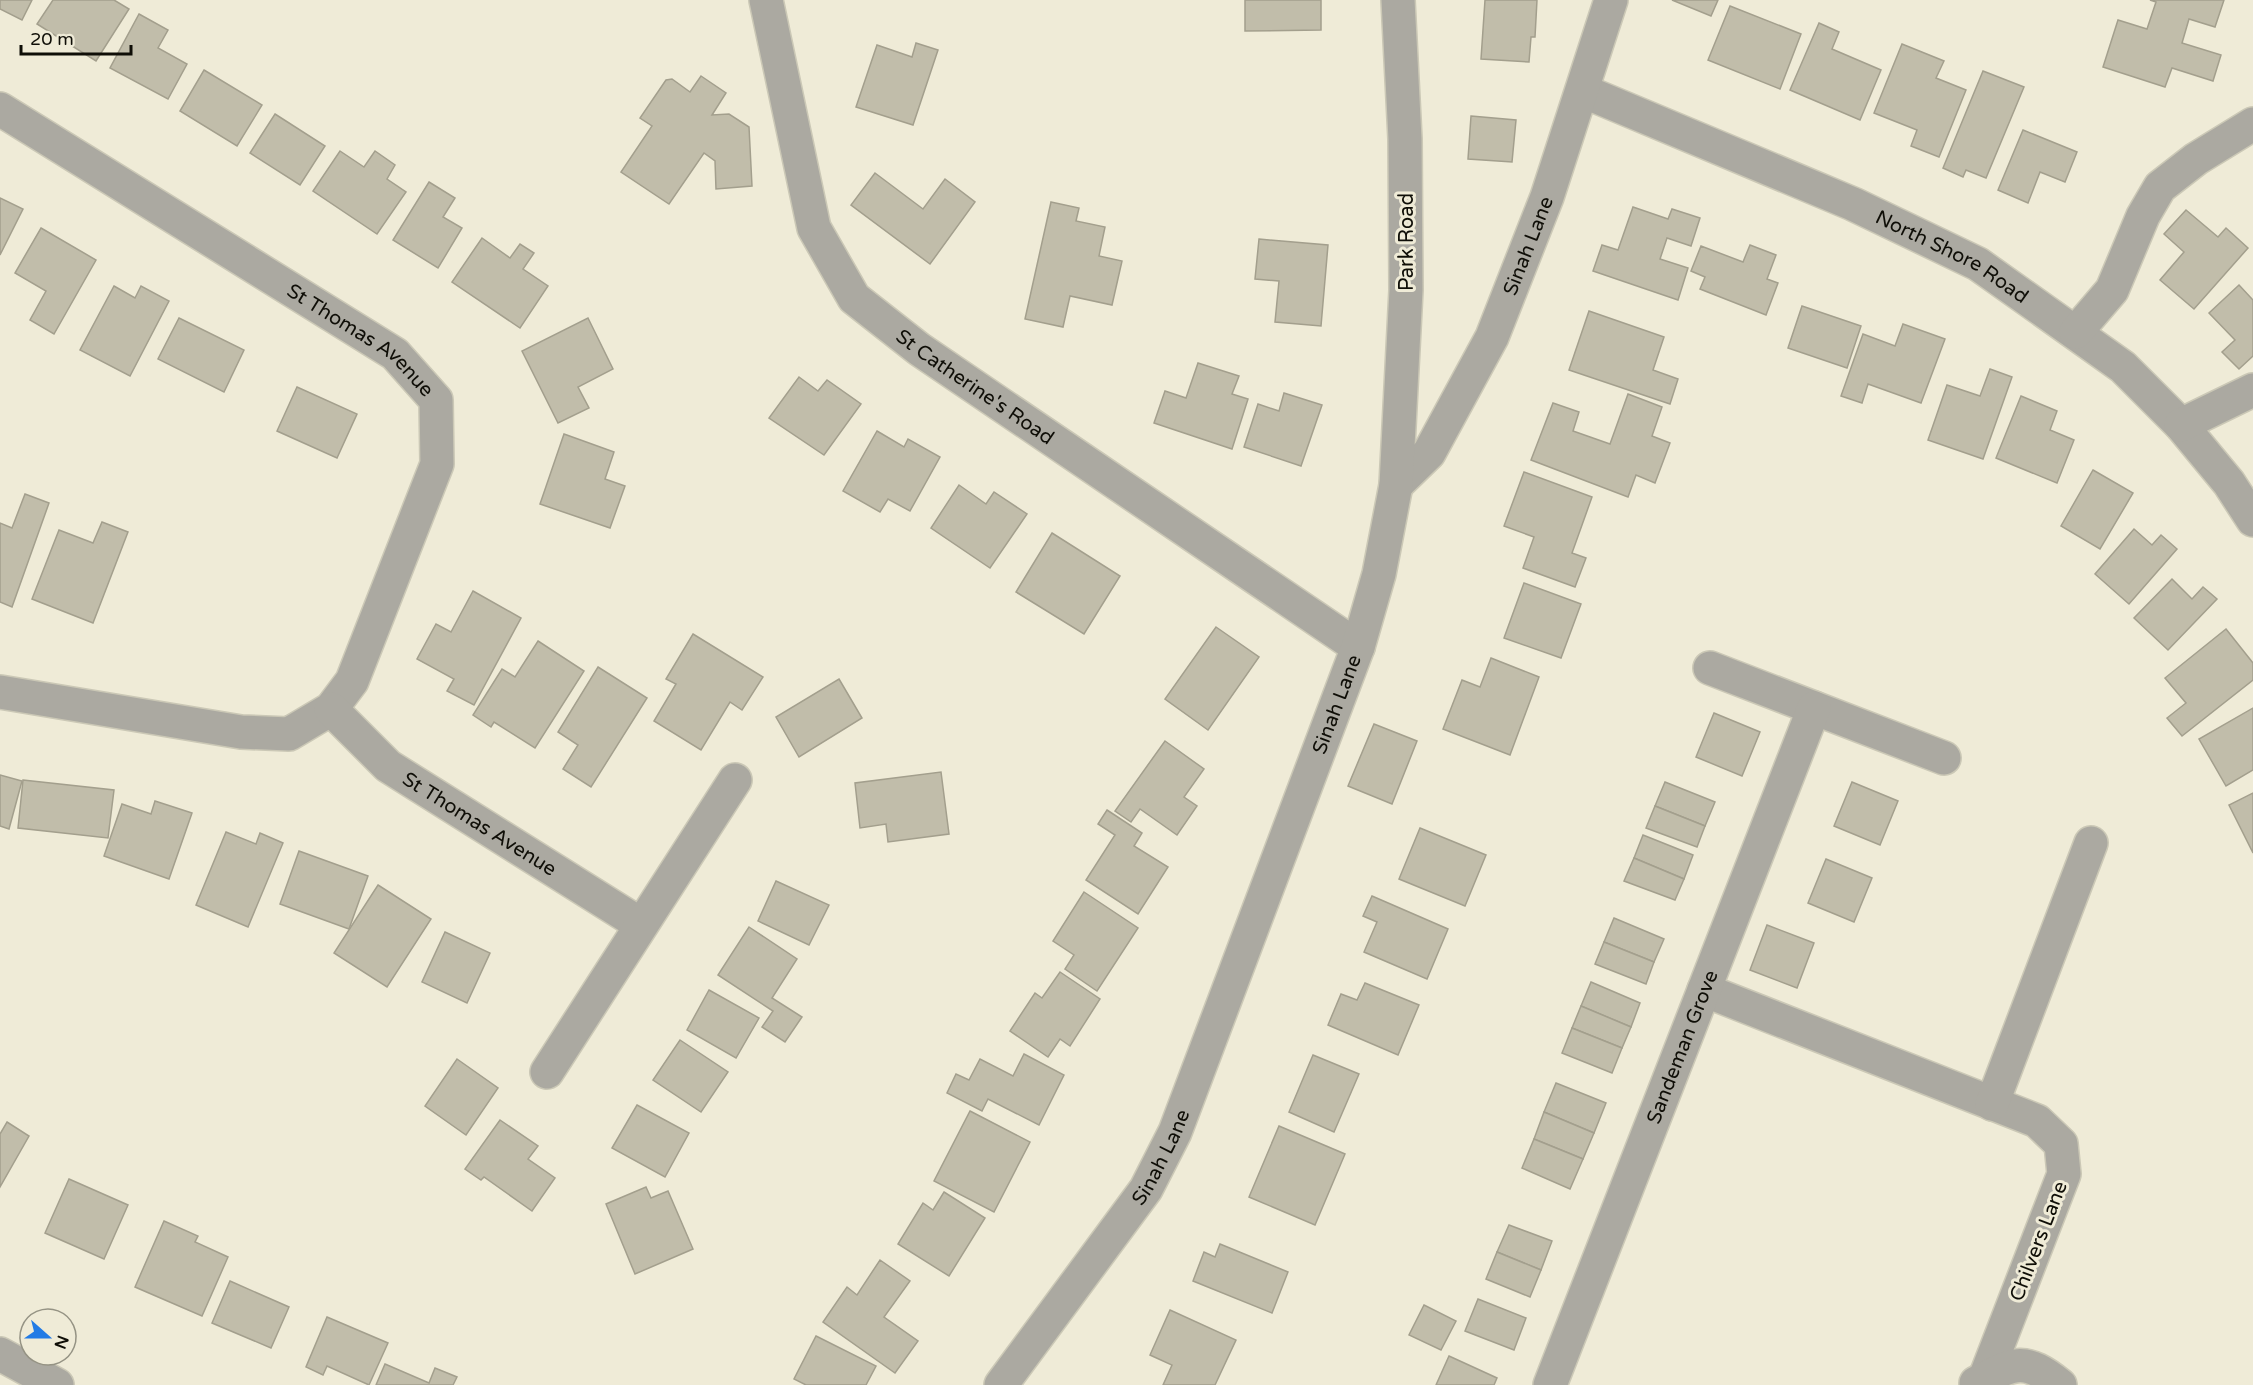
<svg xmlns="http://www.w3.org/2000/svg" width="2253" height="1385" font-family="'Varela Round',sans-serif">
	<style>
		.building { fill: #c1bdaa; stroke: #a39f8d; stroke-width: 1.5 }
		.lines { fill: none; stroke-linecap: round; stroke-linejoin: round }
		.minor-casing { stroke: #cbc8b6; stroke-width: 36 }
		.minor { stroke: #aba9a1; stroke-width: 33 }
		.labels { text-anchor: middle; stroke-width: 6; stroke-linejoin: round; paint-order: stroke }
		.street-label { font-size: 20px; fill: #0f0e07; stroke: #efebd7 }
	</style>
	<rect width="100%" height="100%" fill="#efebd7"/>
	<!-- building -->
	<g class="building">
		<path d="M0 0H32L22 20 0 9Z"/>
		<path d="M53 0H114L129 9 96 61 37 24Z"/>
		<path d="M1245 0H1321V30L1245 31Z"/>
		<path d="M1485 0H1537L1535 37H1531L1529 62 1481 59Z"/>
		<path d="M1672 0H1718L1711 16Z"/>
		<path d="M2150 0H2224L2215 27 2189 19 2182 43 2221 55 2213 81 2172 68 2165 87 2103 67 2118 20 2147 29 2156 2Z"/>
		<path d="M1730 6 1801 34 1780 89 1708 60Z"/>
		<path d="M139 14 168 30 158 48 187 64 168 99 110 68Z"/>
		<path d="M1819 23 1839 32 1832 49 1881 70 1860 120 1790 90Z"/>
		<path d="M916 43 938 50 913 125 856 107 877 45 912 57Z"/>
		<path d="M1902 44 1944 61 1936 78 1966 90 1939 157 1911 146 1917 130 1874 113Z"/>
		<path d="M204 70 262 105 237 146 180 111Z"/>
		<path d="M1983 71 2024 87 1986 178 1966 170 1963 177 1943 168Z"/>
		<path d="M701 76 726 93 712 115 729 114 749 127 752 186 716 189 715 161 704 153 669 204 621 172 652 126 640 118 666 80 672 79 690 92Z"/>
		<path d="M275 114 325 146 300 185 250 153Z"/>
		<path d="M1471 116 1516 120 1512 162 1468 159Z"/>
		<path d="M2023 130 2077 152 2065 182 2040 172 2028 203 1998 190Z"/>
		<path d="M340 151 364 167 375 151 395 165 387 179 406 192 377 234 313 191Z"/>
		<path d="M875 173 923 209 945 179 975 202 930 264 851 205Z"/>
		<path d="M429 182 455 198 443 217 462 228 438 268 393 240Z"/>
		<path d="M0 198 23 209 0 255Z"/>
		<path d="M1051 202 1079 208 1076 221 1105 227 1099 256 1122 261 1112 305 1070 296 1063 327 1025 319Z"/>
		<path d="M1633 207 1668 219 1672 209 1700 218 1691 246 1667 238 1660 259 1688 268 1678 300 1593 271 1602 245 1618 250Z"/>
		<path d="M2186 210 2218 237 2226 228 2248 248 2194 309 2160 280 2184 252 2164 234Z"/>
		<path d="M41 228 96 260 54 334 30 320 46 291 15 273Z"/>
		<path d="M482 238 510 258 520 244 534 253 523 269 548 286 520 328 452 282Z"/>
		<path d="M1259 239 1328 245 1321 326 1275 322 1279 281 1255 279Z"/>
		<path d="M1750 245 1776 255 1767 279 1778 283 1766 315 1700 289 1705 277 1691 271 1701 246 1743 262Z"/>
		<path d="M2239 285 2253 300V356L2239 369 2222 352 2235 340 2209 313Z"/>
		<path d="M114 286 135 298 141 286 169 301 130 376 80 350Z"/>
		<path d="M1802 306 1861 326 1847 368 1788 348Z"/>
		<path d="M1589 311 1664 337 1653 370 1678 379 1670 404 1569 370Z"/>
		<path d="M179 318 244 350 224 392 158 359Z"/>
		<path d="M588 318 613 369 578 387 589 408 558 423 522 351Z"/>
		<path d="M1903 324 1945 339 1921 403 1868 384 1862 403 1841 396 1863 334 1895 346Z"/>
		<path d="M1198 363 1239 376 1232 394 1248 399 1232 449 1154 423 1165 391 1186 398Z"/>
		<path d="M1990 369 2012 377 1983 459 1928 440 1947 385 1980 396Z"/>
		<path d="M799 377 818 391 827 380 861 404 824 455 769 418Z"/>
		<path d="M297 387 357 414 337 458 277 431Z"/>
		<path d="M1284 393 1322 405 1301 466 1244 447 1258 404 1279 411Z"/>
		<path d="M1628 394 1662 407 1652 436 1670 443 1655 483 1636 475 1628 497 1531 460 1553 403 1579 412 1573 431 1610 444Z"/>
		<path d="M2021 396 2057 411 2050 430 2074 440 2057 483 1996 458Z"/>
		<path d="M877 431 904 447 908 439 940 457 910 511 888 499 880 512 843 491Z"/>
		<path d="M564 434 614 452 605 479 625 486 610 528 540 504Z"/>
		<path d="M2093 470 2133 493 2100 549 2061 526Z"/>
		<path d="M1524 472 1592 497 1572 553 1586 558 1575 587 1523 568 1534 537 1504 526Z"/>
		<path d="M959 485 986 504 994 492 1027 514 990 568 931 528Z"/>
		<path d="M25 494 49 503 12 607 0 602V523L12 528Z"/>
		<path d="M102 522 128 532 93 623 32 599 59 530 93 543Z"/>
		<path d="M2134 529 2152 545 2161 535 2177 549 2129 604 2095 574Z"/>
		<path d="M1052 533 1120 576 1084 634 1016 592Z"/>
		<path d="M2172 579 2192 599 2203 587 2217 599 2168 650 2134 618Z"/>
		<path d="M1524 583 1581 604 1561 658 1504 638Z"/>
		<path d="M473 591 521 618 474 705 447 691 454 679 417 659 436 624 451 632Z"/>
		<path d="M1216 627 1259 657 1208 730 1165 699Z"/>
		<path d="M2226 629 2253 663V680L2182 736 2167 718 2186 703 2165 678Z"/>
		<path d="M693 634 763 677 742 710 730 702 701 750 654 721 676 684 666 679Z"/>
		<path d="M538 641 584 671 535 748 494 722 491 727 473 715 502 669 515 677Z"/>
		<path d="M1491 658 1539 677 1510 755 1443 729 1462 680 1480 687Z"/>
		<path d="M598 667 647 698 591 787 563 769 578 745 558 732Z"/>
		<path d="M839 679 862 718 799 757 776 717Z"/>
		<path d="M2253 708V770L2226 786 2199 739Z"/>
		<path d="M1714 713 1760 732 1742 776 1696 757Z"/>
		<path d="M1374 724 1417 741 1392 804 1348 786Z"/>
		<path d="M1165 741 1204 769 1184 797 1197 806 1177 835 1140 809 1131 822 1115 811Z"/>
		<path d="M941 772 949 834 888 842 886 824 860 828 855 783Z"/>
		<path d="M0 775 22 781 9 829 0 826Z"/>
		<path d="M23 780 114 790 108 838 18 828Z"/>
		<path d="M1665 782 1715 802 1705 826 1655 806Z"/>
		<path d="M1852 782 1898 801 1880 845 1834 826Z"/>
		<path d="M2253 793V853L2229 805Z"/>
		<path d="M155 801 192 813 169 879 104 856 122 804 151 814Z"/>
		<path d="M1655 806 1705 826 1697 847 1646 828Z"/>
		<path d="M1107 810 1142 833 1134 846 1168 867 1138 914 1086 880 1115 835 1098 824Z"/>
		<path d="M1420 828 1486 855 1465 906 1399 879Z"/>
		<path d="M226 832 256 844 260 833 283 843 248 927 196 905Z"/>
		<path d="M1643 835 1693 855 1684 879 1634 858Z"/>
		<path d="M299 851 368 876 349 929 280 904Z"/>
		<path d="M1634 858 1684 879 1675 900 1624 881Z"/>
		<path d="M1826 859 1872 878 1854 922 1808 903Z"/>
		<path d="M776 881 829 905 809 945 758 921Z"/>
		<path d="M378 885 431 919 387 987 334 953Z"/>
		<path d="M1084 892 1138 928 1097 991 1065 969 1074 955 1053 941Z"/>
		<path d="M1372 896 1448 929 1427 979 1364 952 1377 922 1363 916Z"/>
		<path d="M1614 918 1664 939 1654 962 1604 942Z"/>
		<path d="M1767 925 1814 943 1797 988 1750 970Z"/>
		<path d="M749 927 797 959 772 998 802 1017 785 1042 762 1027 773 1011 718 975Z"/>
		<path d="M445 932 490 953 467 1003 422 982Z"/>
		<path d="M1604 942 1654 962 1646 984 1595 964Z"/>
		<path d="M1060 972 1100 999 1070 1046 1060 1039 1048 1057 1010 1031 1035 993 1042 998Z"/>
		<path d="M1591 982 1640 1003 1631 1027 1581 1006Z"/>
		<path d="M1365 983 1419 1005 1398 1055 1328 1025 1341 994 1357 1000Z"/>
		<path d="M709 990 759 1018 736 1058 687 1030Z"/>
		<path d="M1581 1006 1631 1027 1622 1048 1572 1028Z"/>
		<path d="M1572 1028 1622 1048 1612 1073 1562 1053Z"/>
		<path d="M680 1040 728 1072 701 1112 653 1080Z"/>
		<path d="M1024 1054 1064 1075 1039 1125 988 1099 982 1111 947 1093 956 1074 969 1080 980 1059 1013 1076Z"/>
		<path d="M1313 1055 1359 1074 1334 1132 1289 1112Z"/>
		<path d="M457 1059 498 1088 466 1135 425 1106Z"/>
		<path d="M1556 1083 1606 1103 1594 1133 1544 1112Z"/>
		<path d="M637 1105 689 1133 665 1177 612 1148Z"/>
		<path d="M970 1111 1030 1142 994 1212 934 1181Z"/>
		<path d="M1544 1112 1594 1133 1583 1159 1534 1139Z"/>
		<path d="M500 1120 538 1146 528 1159 555 1178 532 1211 484 1177 481 1180 465 1169Z"/>
		<path d="M7 1122 29 1136 0 1187V1134Z"/>
		<path d="M1279 1126 1345 1154 1315 1225 1249 1197Z"/>
		<path d="M1534 1139 1583 1159 1570 1189 1522 1168Z"/>
		<path d="M69 1179 128 1205 104 1259 45 1233Z"/>
		<path d="M646 1187 651 1198 668 1191 693 1249 635 1274 606 1204Z"/>
		<path d="M944 1192 985 1218 949 1276 898 1244 923 1203 933 1210Z"/>
		<path d="M164 1221 198 1236 195 1242 228 1257 202 1316 135 1287Z"/>
		<path d="M1509 1225 1552 1241 1541 1270 1497 1252Z"/>
		<path d="M1220 1244 1288 1272 1272 1313 1193 1281 1204 1252 1215 1257Z"/>
		<path d="M1497 1252 1541 1270 1530 1297 1486 1279Z"/>
		<path d="M880 1260 910 1281 884 1317 918 1341 895 1373 823 1322 847 1287 857 1295Z"/>
		<path d="M230 1281 289 1307 271 1348 212 1323Z"/>
		<path d="M1478 1299 1526 1318 1514 1350 1465 1331Z"/>
		<path d="M1424 1305 1456 1321 1441 1350 1409 1335Z"/>
		<path d="M1170 1310 1236 1340 1215 1385H1163L1172 1365 1150 1355Z"/>
		<path d="M327 1317 388 1343 369 1385 327 1366 323 1375 306 1367Z"/>
		<path d="M816 1336 876 1366 866 1385H806L794 1379Z"/>
		<path d="M1449 1356 1497 1378 1494 1385H1436Z"/>
		<path d="M385 1364 429 1383 435 1368 457 1377 453 1385H376Z"/>
	</g>
	<g class="lines">
		<!-- minor casing -->
		<g class="minor-casing">
			<g id="minor">
				<path id="s1" d="M766 0 814 228 854 298 919 349 1358 647"/>
				<path id="s2" d="M1583 91 1853 204 1978 264 2123 367 2181 425 2229 483 2253 520"/>
				<path id="s3" d="M0 109 395 354 436 400 437 464 352 681 331 709 289 734 241 732 0 692"/>
				<path d="M2076 332 2112 290 2143 216 2160 187 2196 159 2253 124"/>
				<path d="M2181 425 2253 390"/>
				<path id="s4" d="M1396 485 1429 453 1492 337 1547 197 1611 0"/>
				<path d="M1710 668 1944 758"/>
				<path id="s5" d="M331 709 388 766 640 924"/>
				<path d="M1704 990 2037 1121 2061 1144 2064 1174 1985 1378"/>
				<path d="M547 1072 735 780"/>
				<path d="M1992 1104 2091 843"/>
				<path d="M0 1354 57 1385"/>
				<path d="M1976 1383C2014 1363 2024 1356 2060 1385"/>
				<path id="s6" d="M1001 1385 1146 1189 1175 1132 1358 647 1379 574 1396 485 1406 290 1405 139 1398 0"/>
				<path id="s7" d="M1550 1385 1814 708"/>
			</g>
		</g>
		<!-- minor -->
		<use href="#minor" class="minor"/>
	</g>
	<g class="labels">
		<!-- street labels -->
		<g class="street-label">
			<text transform="translate(1406 242) rotate(-90)" y="7">Park Road</text>
			<text dy="7" stroke="none"><textPath href="#s4" startOffset="276">Sinah Lane</textPath></text>
			<text dy="7" stroke="none"><textPath href="#s2" startOffset="405">North Shore Road</textPath></text>
			<text dy="7" stroke="none"><textPath href="#s3" startOffset="429">St Thomas Avenue</textPath></text>
			<text dy="7" stroke="none"><textPath href="#s1" startOffset="464">St Catherine's Road</textPath></text>
			<text dy="7" stroke="none"><textPath href="#s6" startOffset="765">Sinah Lane</textPath></text>
			<text dy="7" stroke="none"><textPath href="#s5" startOffset="189">St Thomas Avenue</textPath></text>
			<text dy="7" stroke="none"><textPath href="#s7" startOffset="363">Sandeman Grove</textPath></text>
			<text dy="7" stroke="none"><textPath href="#s6" startOffset="279">Sinah Lane</textPath></text>
			<text transform="translate(2038 1241) rotate(-69)" y="7">Chilvers Lane</text>
		</g>
	</g>
	<!-- north arrow -->
	<g transform="translate(48 1337) rotate(111)"><circle r="28" fill="#efebd7" stroke="#959384" stroke-width="1.5"/>
	<path d="M0-4.5L10 22L0 15L-10 22Z" fill="#227be5"/>
	<text y="-9" font-size="16" font-weight="bold" text-anchor="middle" fill="#0f0e07">N</text>
	</g>
	<!-- scale -->
	<path d="M21 45v9h110v-9" fill="none" stroke="#0f0e07" stroke-width="3"/>
	<text x="30" y="45" font-size="18" fill="#0f0e07" stroke="#efebd7" stroke-width="4.5" paint-order="stroke">20 m</text>
</svg>
